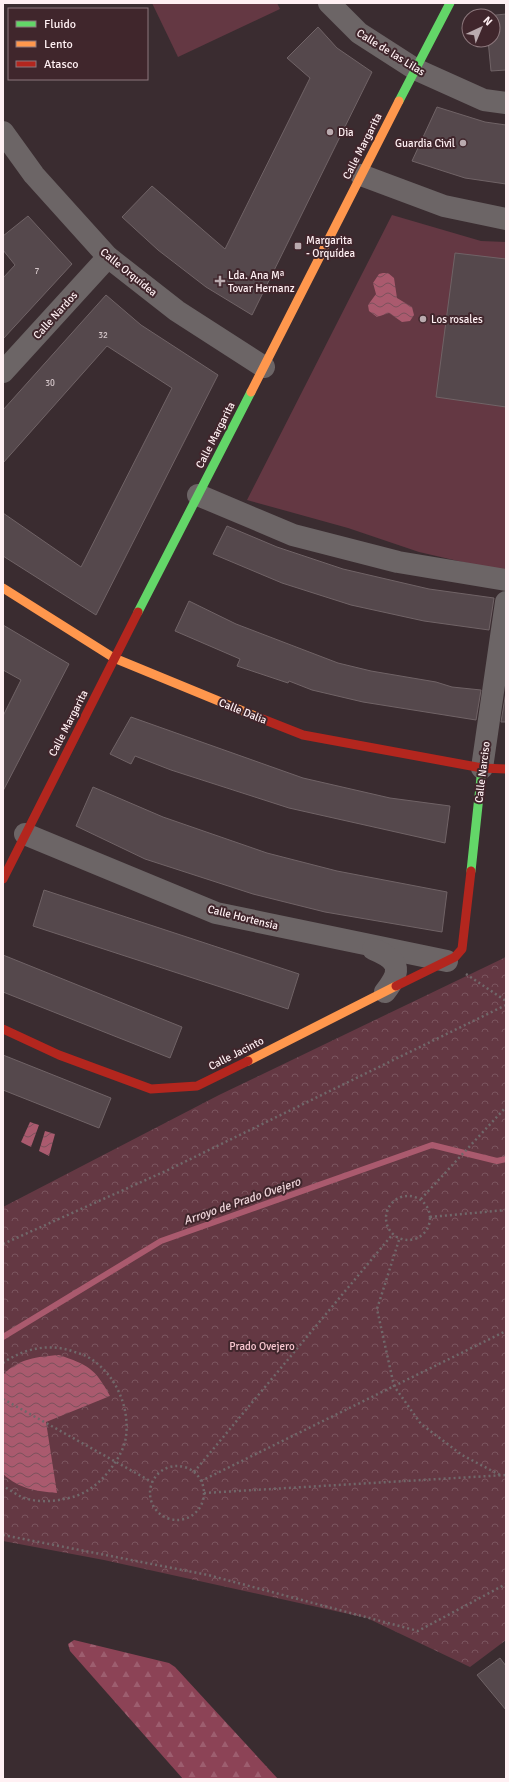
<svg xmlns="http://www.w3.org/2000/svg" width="509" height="1782" font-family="Signika,sans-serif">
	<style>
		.grass { fill: #643843 }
		.forest { fill: url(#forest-firs) }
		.park { fill: url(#park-crowns) }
		.water { fill: url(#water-waves) }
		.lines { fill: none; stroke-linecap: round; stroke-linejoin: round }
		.stream { stroke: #aa5a6e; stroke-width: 6 }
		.building { fill: #55484c; stroke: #706366 }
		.path { stroke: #70686a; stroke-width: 2.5; stroke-dasharray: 2 3; stroke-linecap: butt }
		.street { stroke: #6c6566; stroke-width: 22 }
		.fast { stroke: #63d668; stroke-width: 9 }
		.slow { stroke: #ff974d; stroke-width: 9 }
		.jam { stroke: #b3261e; stroke-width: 9 }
		.poi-dot { fill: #baabaf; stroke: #40262c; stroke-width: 1.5 }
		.labels { text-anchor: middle; stroke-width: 4; stroke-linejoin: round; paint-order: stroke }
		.number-label { font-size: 9px; fill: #d4c6c9 }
		.street-label { font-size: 11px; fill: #fff0f3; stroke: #40262c }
		.poi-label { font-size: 11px; fill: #fff0f3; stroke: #40262c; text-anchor: start }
		.park-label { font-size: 11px; fill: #f9c8d1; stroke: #40262c }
		.water-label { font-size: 12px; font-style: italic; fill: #efd6db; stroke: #40262c }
	</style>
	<defs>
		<pattern id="forest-firs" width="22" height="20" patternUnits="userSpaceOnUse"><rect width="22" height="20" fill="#8c4356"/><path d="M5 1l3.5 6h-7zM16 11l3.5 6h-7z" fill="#9d5e6f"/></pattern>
		<pattern id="park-crowns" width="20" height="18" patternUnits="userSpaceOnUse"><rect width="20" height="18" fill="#643843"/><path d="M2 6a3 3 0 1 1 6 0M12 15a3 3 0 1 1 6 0" fill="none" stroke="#7b555f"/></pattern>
		<pattern id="water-waves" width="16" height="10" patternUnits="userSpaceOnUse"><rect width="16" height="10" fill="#aa5a6e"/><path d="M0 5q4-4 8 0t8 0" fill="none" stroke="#7b515c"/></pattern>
	</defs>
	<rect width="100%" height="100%" fill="#3a2c30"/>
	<!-- grass -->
	<g class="grass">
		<path d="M152 3H277L280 9 178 57Z"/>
		<path d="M392 215 481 241 506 242V572L419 552 348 528 247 500Z"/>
	</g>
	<!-- forest -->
	<path class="forest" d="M74 1640 169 1663 175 1667 278 1779H183L70 1651 68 1644Z"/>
	<!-- park -->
	<path class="park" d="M506 957V1640L470 1667 367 1618 104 1560 3 1541V1207L219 1095Z"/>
	<!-- water -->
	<g class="water">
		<path d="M383 273H388L394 278 397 298 412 307 414 315 410 321 402 322 389 313 377 317 369 311 368 305 376 294 373 283 379 274Z"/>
		<path d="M30 1122 39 1125 31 1147 21 1142Z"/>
		<path d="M45 1131 55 1134 49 1156 39 1151Z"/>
		<path d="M59 1355C88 1365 95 1368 110 1396L46 1422 57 1493C35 1491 20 1489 3 1474V1375C19 1358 37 1357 59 1355Z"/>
	</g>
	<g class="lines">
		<!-- stream -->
		<path class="stream" d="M3 1337 161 1241 432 1145 497 1161 506 1159"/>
	</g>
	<!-- building -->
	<g class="building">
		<path d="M506 14V70L491 71 488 40H493V16H487Z"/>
		<path d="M318 27 337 48 372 72 252 315 206 287 158 250 122 217 152 186 225 249 310 78 287 58Z"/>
		<path d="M437 107 485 122 506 125V184L465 178 412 161Z"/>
		<path d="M28 216 72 264 3 339V278L15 265 3 250V236Z"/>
		<path d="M455 253 506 259V407L436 397Z"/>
		<path d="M106 295 141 325 218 375 96 615 3 556V513L81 567 172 388 107 346 3 463V410Z"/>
		<path d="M227 526 277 547 343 569 429 589 494 598 489 630 424 621 351 605 282 583 213 554Z"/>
		<path d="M189 601 236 624 338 663 371 671 436 682 452 687 481 690 476 720 363 702 312 690 289 681 288 683 237 666 240 659 175 631Z"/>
		<path d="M3 625 69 664 3 791V716L21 680 3 670Z"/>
		<path d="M506 692V722H501Z"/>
		<path d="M131 717 303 778 390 798 450 806 445 843 289 808 171 770 135 756 131 764 110 754Z"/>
		<path d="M93 787 163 817 267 853 337 871 447 892 442 932 325 912 253 894 145 859 76 826Z"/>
		<path d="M44 890 299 974 288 1009 33 926Z"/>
		<path d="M3 955 182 1027 170 1058 3 992Z"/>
		<path d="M3 1055 111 1098 99 1128 3 1090Z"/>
		<path d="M500 1658 506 1666V1710L477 1675Z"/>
	</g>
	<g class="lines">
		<!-- path -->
		<g class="path">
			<path d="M466 974 506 1001"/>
			<circle cx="408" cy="1218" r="22"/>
			<path d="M421 1199 506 1107"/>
			<path d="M430 1217 506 1210"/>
			<path d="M399 1240 377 1309 394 1386 421 1424 462 1455 500 1475"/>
			<path d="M3 1244 168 1170 506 1005"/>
			<path d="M3 1363C23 1349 48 1343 72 1351 77 1353 82 1354 86 1356 116 1372 132 1410 125 1442 122 1453 115 1463 109 1471 97 1486 83 1496 64 1499 51 1502 37 1502 24 1498 17 1495 10 1490 3 1486"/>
			<path d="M3 1399 152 1482"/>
			<circle cx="177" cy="1493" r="27"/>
			<path d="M194 1472 392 1235"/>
			<path d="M201 1481 506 1331"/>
			<path d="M204 1493 506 1475"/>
			<path d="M3 1535 208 1575 418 1631 506 1584"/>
		</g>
		<!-- street -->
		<g class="street">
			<path d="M329 3 359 33 415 69 484 100 506 103"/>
			<path d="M3 132 34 175 108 257 177 311 264 367"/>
			<path d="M361 175 444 206 506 219"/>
			<path d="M3 372 108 257"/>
			<path d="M198 495 293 535 398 562 506 580"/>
			<path d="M482 768 506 602"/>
			<path d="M25 834 216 913 447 961"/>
			<path d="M373 949C399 960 403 969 385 992"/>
		</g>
		<!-- fast -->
		<g class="fast">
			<path d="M399 101 450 3"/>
			<path d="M138 612 251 392"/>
			<path d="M471 871 482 768"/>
		</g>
		<!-- slow -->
		<g class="slow">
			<path d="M251 392 399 101"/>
			<path d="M3 588 114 658 260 718"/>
			<path d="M248 1061 396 986"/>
		</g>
		<!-- jam -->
		<g class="jam">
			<path d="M260 718 303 735 482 768 506 769"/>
			<path d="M3 879 138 612"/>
			<path d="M396 986 455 957 462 949 471 871"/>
			<path d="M3 1029 59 1055 151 1089 197 1086 248 1061"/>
		</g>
	</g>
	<!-- markers -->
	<g class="poi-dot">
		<circle cx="330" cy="132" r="4"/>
		<circle cx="463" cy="143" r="4"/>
		<rect x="294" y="242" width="8" height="8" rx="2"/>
		<path d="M218 275h4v4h4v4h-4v4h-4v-4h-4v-4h4z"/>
		<circle cx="423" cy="319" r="4"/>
	</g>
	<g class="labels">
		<!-- number labels -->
		<g class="number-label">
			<text x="37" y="274">7</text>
			<text x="103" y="338">32</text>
			<text x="50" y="386">30</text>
		</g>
		<!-- street labels -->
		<g class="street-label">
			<text transform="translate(391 52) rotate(32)" y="4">Calle de las Lilas</text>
			<text transform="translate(362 146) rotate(-63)" y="4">Calle Margarita</text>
			<text transform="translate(129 272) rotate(39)" y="4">Calle Orquídea</text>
			<text transform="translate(55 315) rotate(-48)" y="4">Calle Nardos</text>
			<text transform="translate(215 435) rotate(-63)" y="4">Calle Margarita</text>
			<text transform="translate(243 711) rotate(22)" y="4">Calle Dalia</text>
			<text transform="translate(68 723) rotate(-63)" y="4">Calle Margarita</text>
			<text transform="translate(482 772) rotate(-83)" y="4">Calle Narciso</text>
			<text transform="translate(243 917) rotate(14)" y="4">Calle Hortensia</text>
			<text transform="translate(236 1053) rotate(-27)" y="4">Calle Jacinto</text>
		</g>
		<!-- poi labels -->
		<g class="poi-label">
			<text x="338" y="136">Dia</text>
			<text x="455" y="147" text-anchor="end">Guardia Civil</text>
			<text x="306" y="244">Margarita<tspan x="306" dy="13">- Orquídea</tspan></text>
			<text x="228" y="279">Lda. Ana Mª<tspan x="228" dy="13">Tovar Hernanz</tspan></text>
			<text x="431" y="323">Los rosales</text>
		</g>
		<!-- park labels -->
		<g class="park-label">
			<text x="262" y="1350">Prado Ovejero</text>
		</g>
		<!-- water labels -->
		<g class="water-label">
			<text transform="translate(242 1201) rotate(-19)" y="4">Arroyo de Prado Ovejero</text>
		</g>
	</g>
	<!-- border -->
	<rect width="509" height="1782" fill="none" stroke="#fff0f3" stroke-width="8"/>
	<!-- legend -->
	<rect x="8" y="8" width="140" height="72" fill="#40262c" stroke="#8c777c"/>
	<rect x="16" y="21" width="20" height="6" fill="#63d668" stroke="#8c777c"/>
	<text x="44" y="28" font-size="12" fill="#fff0f3">Fluido</text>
	<rect x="16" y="41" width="20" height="6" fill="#ff974d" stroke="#8c777c"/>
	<text x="44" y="48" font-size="12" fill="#fff0f3">Lento</text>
	<rect x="16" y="61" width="20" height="6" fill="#b3261e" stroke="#8c777c"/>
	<text x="44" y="68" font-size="12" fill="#fff0f3">Atasco</text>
	<!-- north arrow -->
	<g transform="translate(481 28) rotate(44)"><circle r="19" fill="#40262c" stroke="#8c777c"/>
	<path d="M0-3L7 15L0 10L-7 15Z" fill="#baabaf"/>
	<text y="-6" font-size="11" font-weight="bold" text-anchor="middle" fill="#fff0f3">N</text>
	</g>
</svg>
